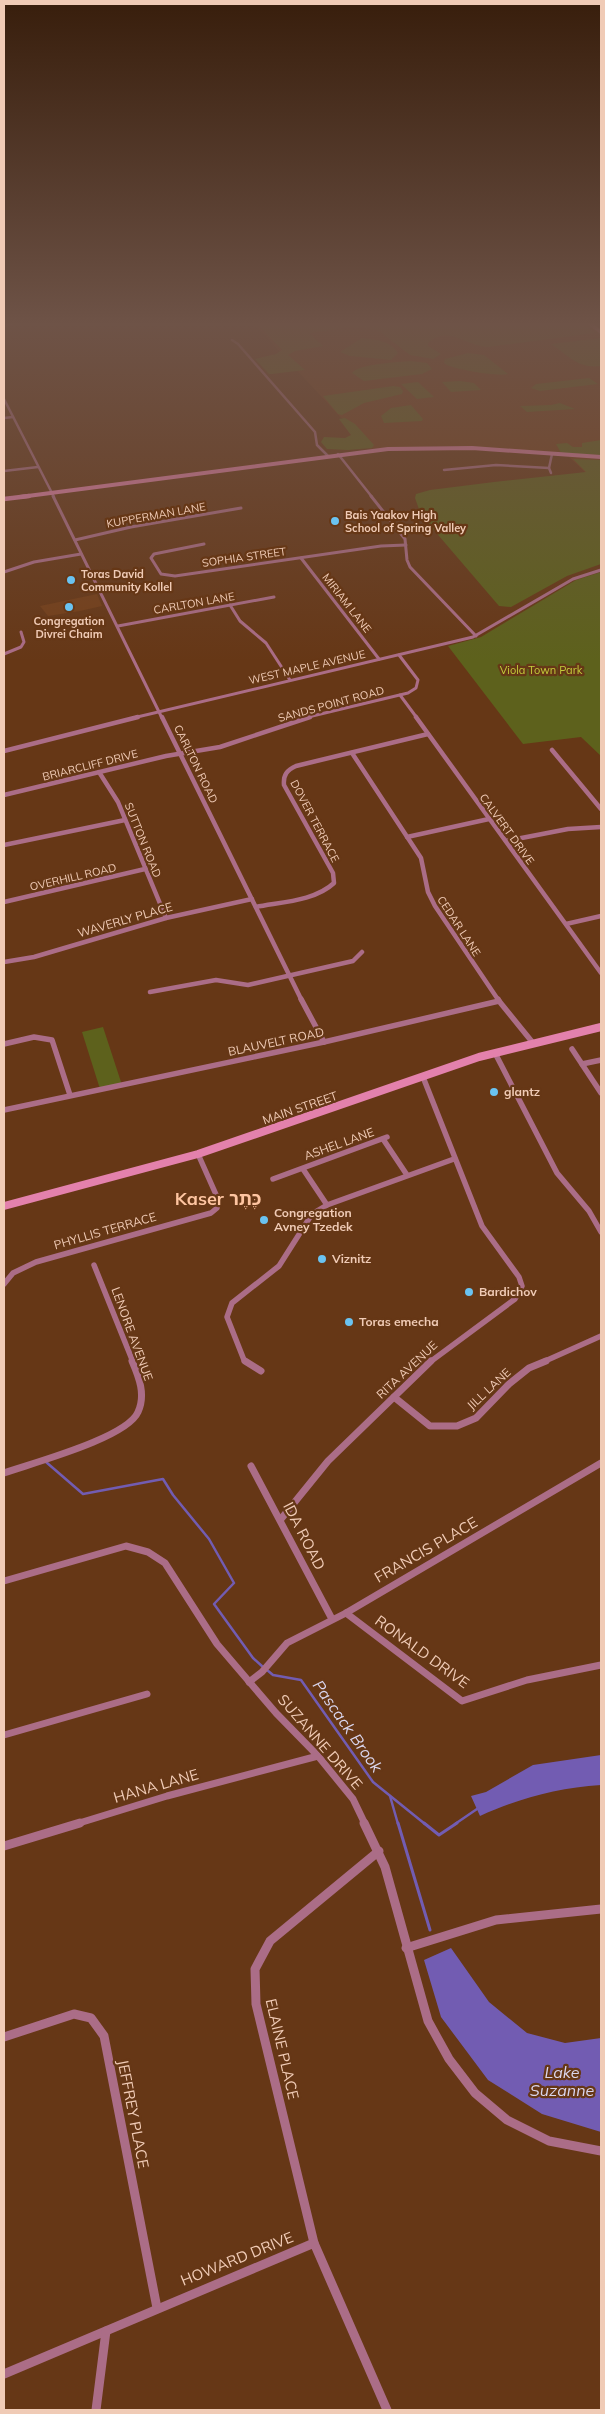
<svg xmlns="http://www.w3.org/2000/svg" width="605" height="2414" font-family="Mulish,'Noto Sans Hebrew',sans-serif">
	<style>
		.built { fill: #743f19 }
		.green { fill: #5d611c }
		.water { fill: #725cb2 }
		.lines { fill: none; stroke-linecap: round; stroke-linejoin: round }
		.stream-far1 { stroke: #725cb2; stroke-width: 2.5 }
		.stream { stroke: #725cb2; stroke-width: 3 }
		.street-far5 { stroke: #ab6d87; stroke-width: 2.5 }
		.street-far4 { stroke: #ab6d87; stroke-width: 3 }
		.street-far3 { stroke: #ab6d87; stroke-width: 4.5 }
		.street-far2 { stroke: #ab6d87; stroke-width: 5.5 }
		.street-far1 { stroke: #ab6d87; stroke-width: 7 }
		.street { stroke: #ab6d87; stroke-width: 9 }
		.secondary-far2 { stroke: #e381ac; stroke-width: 4 }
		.secondary-far1 { stroke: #e381ac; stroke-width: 4.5 }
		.secondary { stroke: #e381ac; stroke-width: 8 }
		.poi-dot { fill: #6ac3f1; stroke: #663716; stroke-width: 2 }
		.labels { text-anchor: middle; stroke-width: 4.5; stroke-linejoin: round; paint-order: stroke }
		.far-street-label { font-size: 11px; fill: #f0cbb6; stroke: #663716 }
		.far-poi-label { font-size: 11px; font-weight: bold; fill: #f0cbb6; stroke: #663716; text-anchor: start }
		.far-park-label { font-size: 11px; fill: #c4cd3b; stroke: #663716 }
		.street-label { font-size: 12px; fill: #f0cbb6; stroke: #663716 }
		.poi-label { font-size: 12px; font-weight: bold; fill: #f0cbb6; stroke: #663716; text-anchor: start }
		.near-street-label { font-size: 15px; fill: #f0cbb6; stroke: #663716 }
		.near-water-label { font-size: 16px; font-style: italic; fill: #dad6ee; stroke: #663716 }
		.district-label { font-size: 18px; font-weight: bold; fill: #fec5a1; stroke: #663716 }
	</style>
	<rect width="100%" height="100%" fill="#663716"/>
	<!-- built -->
	<g class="built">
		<path d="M253 323H586L601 334V487L566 454 452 446 370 449Z"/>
		<path d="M97 594 102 606 80 611 48 616 40 606Z"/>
	</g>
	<!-- green -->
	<g class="green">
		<path d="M256 323H583L595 333 488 347C467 347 448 324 428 343V346L441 354 433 359 410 355 379 331 374 329 350 327 311 333 310 334 323 346 295 351 288 355 305 370 272 374H269L255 359 276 354 282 350Z"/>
		<path d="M362 338C376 340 390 340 398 353L391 360 350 356 340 352Z"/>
		<path d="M601 338V366C578 369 569 356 551 344Z"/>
		<path d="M468 353 484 355 508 374C498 377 450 369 444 363L445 359Z"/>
		<path d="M411 361 427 363 432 369 422 374 364 381 352 373C357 364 399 362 411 361Z"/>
		<path d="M589 378 598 384 540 391 531 388 536 384Z"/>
		<path d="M460 381 474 383 481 390 451 392 442 382Z"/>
		<path d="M418 382 434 397 417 399 401 384Z"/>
		<path d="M393 386 400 387 403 391 402 394 364 403 342 415 338 414 323 396Z"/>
		<path d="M560 403 575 409 527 412 520 406 551 405Z"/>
		<path d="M411 405 423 419 422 421 384 423 381 416 391 408Z"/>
		<path d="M345 418 355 424 374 445 372 448 348 450 327 449 321 442 324 437 345 438 351 435 339 419Z"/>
		<path d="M601 440V455L561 453 556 444 567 443 573 447H582V443Z"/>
		<path d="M573 459 601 460V564L567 576 511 607 499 606 421 515 415 498 416 494 430 490 494 482 586 472Z"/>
		<path d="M601 572V756L581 737 523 744 448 646 481 637 576 580Z"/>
		<path d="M103 1027 122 1085 100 1089 82 1032Z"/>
	</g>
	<!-- water -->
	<g class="water">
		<path d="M601 1755V1785C557 1788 520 1798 480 1816L471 1796 486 1792 533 1765Z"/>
		<path d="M451 1948 489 2002 527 2033 565 2043 601 2038V2132L542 2114 488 2080 441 2017 424 1960Z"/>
	</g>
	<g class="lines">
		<!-- stream-far1 -->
		<g class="stream-far1">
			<path d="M46 1462 83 1494 163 1479 173 1495 209 1539 234 1583 214 1604 253 1658 263 1667"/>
			<path d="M267 1670 273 1675 301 1680 373 1782 425 1824"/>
			<path d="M390 1796 398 1824"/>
			<path d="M455 1824 477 1809"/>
		</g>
		<!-- stream -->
		<g class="stream">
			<path d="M398 1823 430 1930"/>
			<path d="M424 1823 439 1835 457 1823"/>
		</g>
		<!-- street-far5 -->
		<g class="street-far5">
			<path d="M232 340 238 344 315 432 317 445 328 456"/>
			<path d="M4 399 54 497"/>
			<path d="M4 418 13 417"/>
			<path d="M338 454 372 497"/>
			<path d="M444 470 496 465 549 468"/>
			<path d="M4 471 38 467"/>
			<path d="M551 473 549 468 552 454"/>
		</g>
		<!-- street-far4 -->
		<g class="street-far4">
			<path d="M53 496 162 718"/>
			<path d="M371 496 405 539 407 560 410 567 476 636"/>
			<path d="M75 540 131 527 241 508"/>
			<path d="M204 544 154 554 151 558 161 574 175 576 381 546 406 545"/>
			<path d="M301 558 379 659"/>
			<path d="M4 572 34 562 81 554"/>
			<path d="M230 605 240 621 266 643 290 680"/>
			<path d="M118 626 274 597"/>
			<path d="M4 654 21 647 24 642 21 632"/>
			<path d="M400 695 417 718"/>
			<path d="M133 718 473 637 573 579 601 570"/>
			<path d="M304 718 408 693 416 688 418 680 399 655"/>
		</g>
		<!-- street-far3 -->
		<g class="street-far3">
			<path d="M162 717 302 1001"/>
			<path d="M416 717 601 973"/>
			<path d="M552 750 601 809"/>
			<path d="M4 751 138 717"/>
			<path d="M352 753 421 858 428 892 435 906 499 1001"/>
			<path d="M99 772 118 802 166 918"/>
			<path d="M4 795 166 756 220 747 310 717"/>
			<path d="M407 837 489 819"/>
			<path d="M506 841 568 829 601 827"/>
			<path d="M4 845 125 820"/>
			<path d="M4 902 145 869"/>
			<path d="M256 907C281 902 315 901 334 883L333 873 284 785C283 775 287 770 296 766L428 734"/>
			<path d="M566 924 601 916"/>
			<path d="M4 962 34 957 166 918 252 899"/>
			<path d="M150 992 216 980 248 985 353 961 362 952"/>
		</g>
		<!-- street-far2 -->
		<g class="street-far2">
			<path d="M301 999 324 1042"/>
			<path d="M498 999 499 1001"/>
			<path d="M4 1044 34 1037 52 1040 70 1095"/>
			<path d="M572 1049 601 1093"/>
			<path d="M495 1053 557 1173 589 1211 601 1232"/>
			<path d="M582 1064 601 1060"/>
			<path d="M423 1077 482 1226 519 1277 522 1286 515 1299 430 1362"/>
			<path d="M4 1110 324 1042 499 1001 533 1043"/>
			<path d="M383 1139 407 1175"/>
			<path d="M303 1169 327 1205"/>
			<path d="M273 1179 387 1137"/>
			<path d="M94 1265 133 1362"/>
			<path d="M4 1284 13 1273 36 1262 211 1213 217 1208 218 1199 198 1154"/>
			<path d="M247 1362 244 1360 227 1317 232 1303 279 1266 312 1214 327 1205 454 1159"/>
			<path d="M543 1362 601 1336"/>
		</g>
		<!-- street-far1 -->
		<g class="street-far1">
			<path d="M245 1361 261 1371"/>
			<path d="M394 1397 430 1426H457L476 1418 509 1384 529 1368 546 1361"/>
			<path d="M251 1466 332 1619"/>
			<path d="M4 1473C32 1463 127 1438 138 1412 146 1395 139 1377 132 1361"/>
			<path d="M281 1519 328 1461 431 1361"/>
			<path d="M4 1581 126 1546 148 1552 165 1563 217 1644 276 1713 318 1756 353 1799 365 1824"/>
			<path d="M346 1613 462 1701 527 1680 601 1665"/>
			<path d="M249 1682 262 1672 287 1643 346 1613 601 1463"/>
			<path d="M4 1735 147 1694"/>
			<path d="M76 1824 167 1796 318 1756"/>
		</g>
		<!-- street -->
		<g class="street">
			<path d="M364 1823 385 1867 428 2021 449 2059 475 2093 507 2120 549 2141 601 2151"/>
			<path d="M4 1846 80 1823"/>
			<path d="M406 1948 496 1920 601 1909"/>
			<path d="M4 2037 74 2014 91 2018 104 2036 157 2308"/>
			<path d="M314 2243 256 2004 255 1969 270 1941 379 1851"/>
			<path d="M4 2374 314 2243 387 2410"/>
			<path d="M96 2410 106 2331"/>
		</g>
		<!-- secondary-far2 -->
		<g class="secondary-far2">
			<path d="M589 323 601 332"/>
			<path d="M4 325 12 323"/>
			<path d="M20 497 388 449 472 448 601 457"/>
		</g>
		<!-- secondary-far1 -->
		<path class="secondary-far1" d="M4 499 29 496"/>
		<!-- secondary -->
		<path class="secondary" d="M4 1206 198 1154 479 1057 601 1027"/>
	</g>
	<!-- sky -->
	<linearGradient id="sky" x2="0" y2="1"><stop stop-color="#381e0c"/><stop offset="0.49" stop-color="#6e5347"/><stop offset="1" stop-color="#6e5347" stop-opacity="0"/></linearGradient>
	<rect width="605" height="661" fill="url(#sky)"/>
	<!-- markers -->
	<g class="poi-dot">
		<circle cx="335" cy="521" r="5"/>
		<circle cx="71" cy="580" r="5"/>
		<circle cx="69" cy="607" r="5"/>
		<circle cx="494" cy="1092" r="5"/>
		<circle cx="264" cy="1220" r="5"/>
		<circle cx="322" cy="1259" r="5"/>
		<circle cx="469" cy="1292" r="5"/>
		<circle cx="349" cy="1322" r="5"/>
	</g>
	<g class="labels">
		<!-- far-street labels -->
		<g class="far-street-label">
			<text transform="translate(156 515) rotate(-10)" y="4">KUPPERMAN LANE</text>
			<text transform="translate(244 557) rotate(-8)" y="4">SOPHIA STREET</text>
			<text transform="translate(194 603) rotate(-10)" y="4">CARLTON LANE</text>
			<text transform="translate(347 603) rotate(52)" y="4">MIRIAM LANE</text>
			<text transform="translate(307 667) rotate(-13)" y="4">WEST MAPLE AVENUE</text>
			<text transform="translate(331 704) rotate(-15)" y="4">SANDS POINT ROAD</text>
			<text transform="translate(196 764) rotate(64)" y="4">CARLTON ROAD</text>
			<text transform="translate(90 765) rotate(-14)" y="4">BRIARCLIFF DRIVE</text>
			<text transform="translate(315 821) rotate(62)" y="4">DOVER TERRACE</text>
			<text transform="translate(507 829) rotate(54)" y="4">CALVERT DRIVE</text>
			<text transform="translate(143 840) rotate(68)" y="4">SUTTON ROAD</text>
			<text transform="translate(73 877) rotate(-13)" y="4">OVERHILL ROAD</text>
			<text transform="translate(459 926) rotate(57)" y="4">CEDAR LANE</text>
		</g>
		<!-- far-poi labels -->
		<g class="far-poi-label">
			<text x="345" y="519">Bais Yaakov High<tspan x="345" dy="13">School of Spring Valley</tspan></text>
			<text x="81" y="578">Toras David<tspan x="81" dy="13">Community Kollel</tspan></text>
			<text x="69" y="625" text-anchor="middle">Congregation<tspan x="69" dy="13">Divrei Chaim</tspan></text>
		</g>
		<!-- far-park labels -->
		<g class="far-park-label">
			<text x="541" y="674">Viola Town Park</text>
		</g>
		<!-- street labels -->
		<g class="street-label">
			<text transform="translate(125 920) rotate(-16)" y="4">WAVERLY PLACE</text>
			<text transform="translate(276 1042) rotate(-12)" y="4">BLAUVELT ROAD</text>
			<text transform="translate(300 1108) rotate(-19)" y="4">MAIN STREET</text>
			<text transform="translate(339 1144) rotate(-20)" y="4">ASHEL LANE</text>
			<text transform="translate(105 1231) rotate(-16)" y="4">PHYLLIS TERRACE</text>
			<text transform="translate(132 1334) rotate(70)" y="4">LENORE AVENUE</text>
			<text transform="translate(407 1370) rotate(-43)" y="4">RITA AVENUE</text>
			<text transform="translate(489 1389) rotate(-43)" y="4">JILL LANE</text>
		</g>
		<!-- poi labels -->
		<g class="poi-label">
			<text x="504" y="1096">glantz</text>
			<text x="274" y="1217">Congregation<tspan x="274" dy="14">Avney Tzedek</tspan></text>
			<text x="332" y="1263">Viznitz</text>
			<text x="479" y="1296">Bardichov</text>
			<text x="359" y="1326">Toras emecha</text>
		</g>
		<!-- near-street labels -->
		<g class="near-street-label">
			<text transform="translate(304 1536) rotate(63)" y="5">IDA ROAD</text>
			<text transform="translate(426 1550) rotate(-30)" y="5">FRANCIS PLACE</text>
			<text transform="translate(422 1652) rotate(36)" y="5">RONALD DRIVE</text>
			<text transform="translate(320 1742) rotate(49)" y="5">SUZANNE DRIVE</text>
			<text transform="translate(156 1786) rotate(-16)" y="5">HANA LANE</text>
			<text transform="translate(282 2049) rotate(77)" y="5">ELAINE PLACE</text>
			<text transform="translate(133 2114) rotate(79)" y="5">JEFFREY PLACE</text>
			<text transform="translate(237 2259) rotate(-22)" y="5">HOWARD DRIVE</text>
		</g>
		<!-- near-water labels -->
		<g class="near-water-label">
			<text transform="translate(348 1726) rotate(55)" y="6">Pascack Brook</text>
			<text x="562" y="2078">Lake<tspan x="562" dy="18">Suzanne</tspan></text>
		</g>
		<!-- district labels -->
		<g class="district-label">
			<text x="218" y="1205">Kaser כֶּתֶר</text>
		</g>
	</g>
	<!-- border -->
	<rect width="605" height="2414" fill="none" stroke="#f0cbb6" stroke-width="10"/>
</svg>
